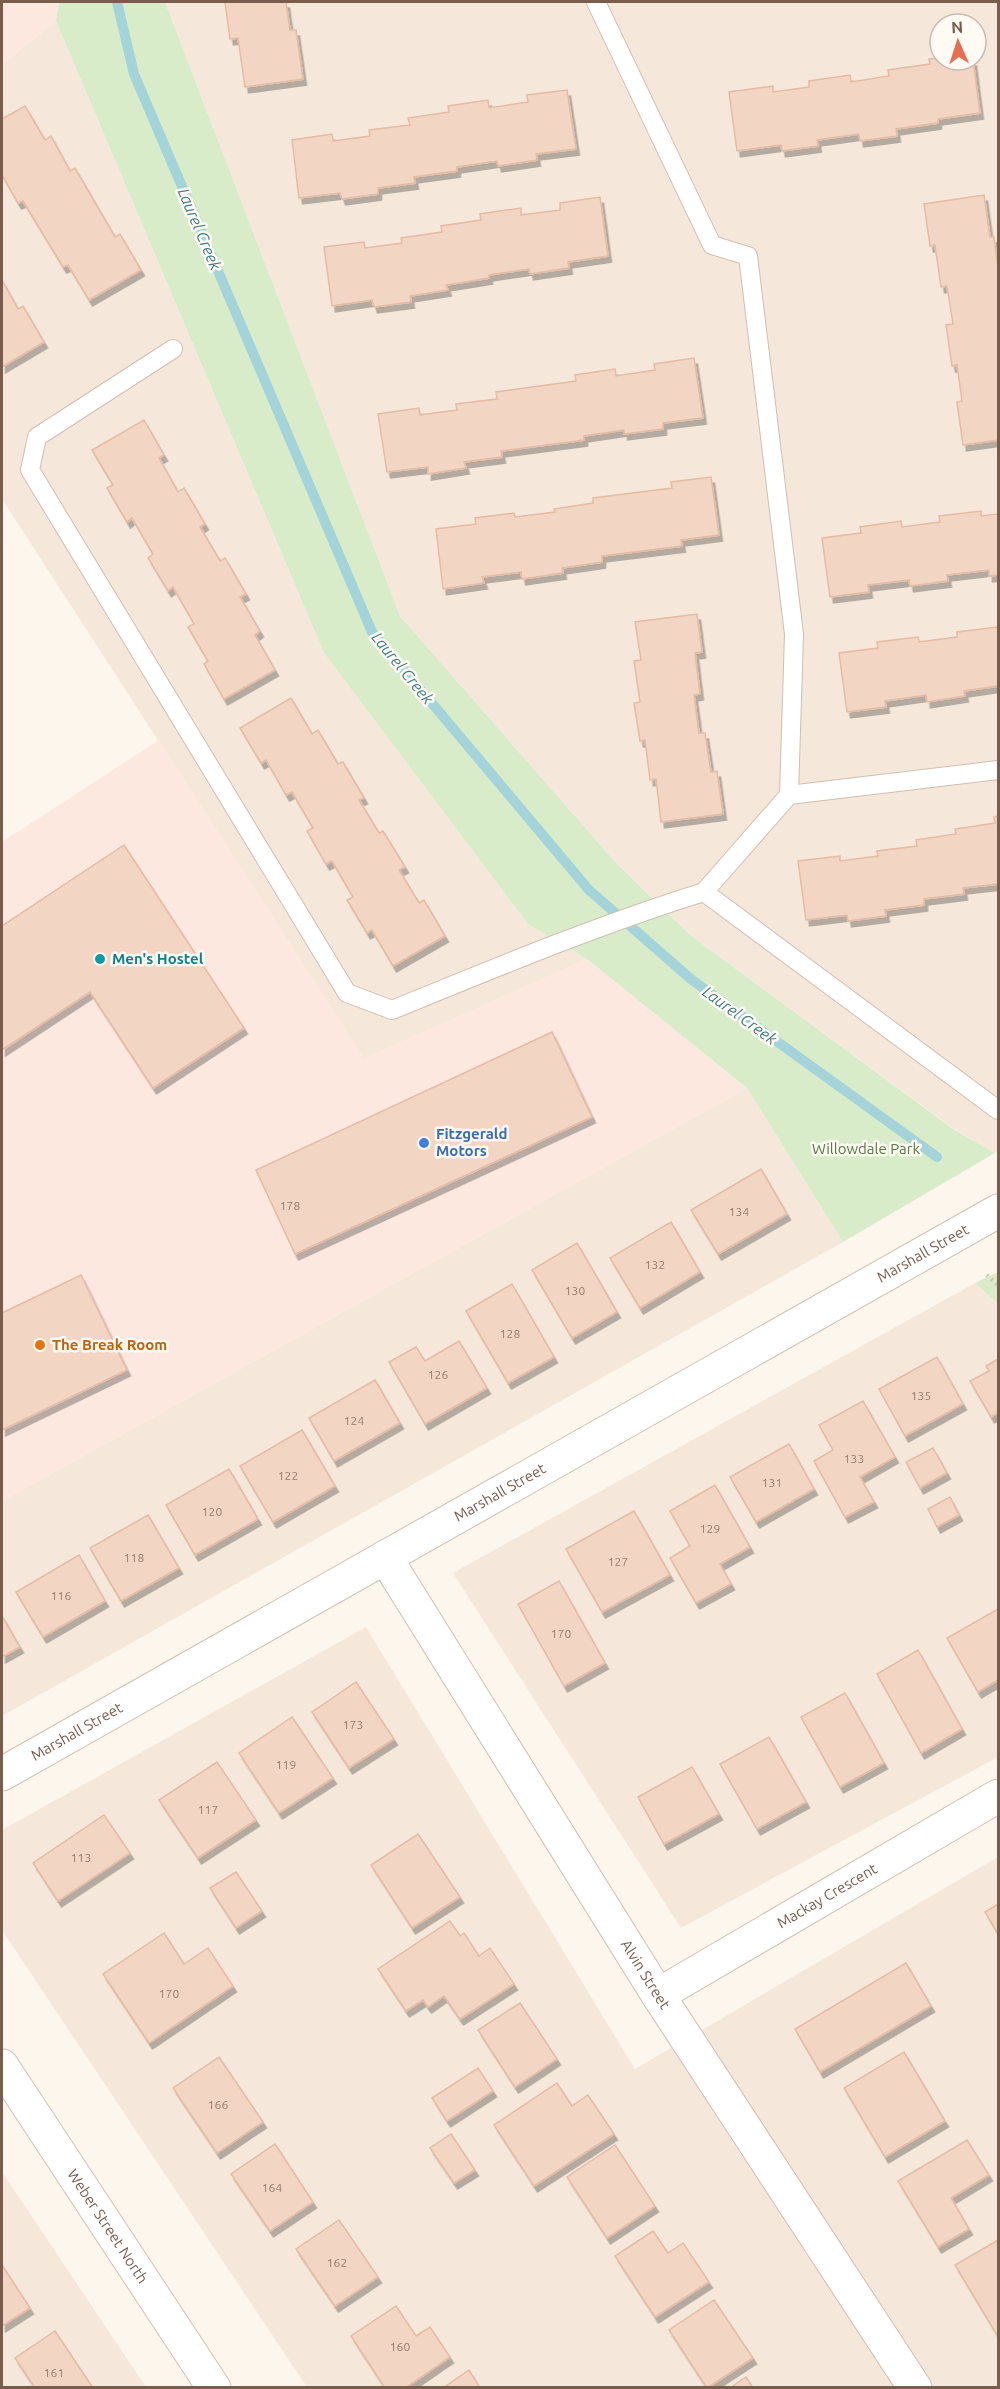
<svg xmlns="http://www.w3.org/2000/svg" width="1000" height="2389" font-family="Ubuntu,sans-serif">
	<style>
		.residential { fill: #f5e8da; fill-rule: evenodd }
		.commercial { fill: #fde8e0 }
		.green { fill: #d8ecc9 }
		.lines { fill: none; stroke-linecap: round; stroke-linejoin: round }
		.stream { stroke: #a5d3da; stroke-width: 10 }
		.building { fill: #f3d5c3; stroke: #e6bba3; stroke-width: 1.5; filter: url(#shadow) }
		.service-casing { stroke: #d1beb0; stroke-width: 20 }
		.minor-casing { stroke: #d1beb0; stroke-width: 35 }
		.secondary-casing { stroke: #d6c0b0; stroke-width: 35 }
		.path { stroke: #d9b8a5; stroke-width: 4; stroke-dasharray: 1.5 4.5; stroke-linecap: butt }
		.service { stroke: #fff; stroke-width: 18 }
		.minor { stroke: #fff; stroke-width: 33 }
		.secondary { stroke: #fff; stroke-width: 33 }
		.culture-dot { fill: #0f9aa8; stroke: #fffaf3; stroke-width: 2 }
		.shop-dot { fill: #3f7fe0; stroke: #fffaf3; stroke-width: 2 }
		.food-dot { fill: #e8710a; stroke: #fffaf3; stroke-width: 2 }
		.labels { text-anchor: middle; stroke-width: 5; stroke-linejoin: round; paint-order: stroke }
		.number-label { font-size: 12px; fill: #987a6a }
		.culture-label { font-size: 15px; font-weight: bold; fill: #0d838f; stroke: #fffaf3; text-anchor: start }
		.shop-label { font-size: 15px; font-weight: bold; fill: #366cbe; stroke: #fffaf3; text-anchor: start }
		.park-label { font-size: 15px; fill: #537a41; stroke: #fffaf3 }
		.street-label { font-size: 15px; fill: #7a5c4d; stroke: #fffaf3 }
		.food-label { font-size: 15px; font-weight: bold; fill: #c56008; stroke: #fffaf3; text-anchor: start }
		.water-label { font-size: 16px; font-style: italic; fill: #437c86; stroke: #fffaf3 }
	</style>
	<defs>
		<filter id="shadow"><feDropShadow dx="3.5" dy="6" stdDeviation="0" flood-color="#0004"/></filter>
	</defs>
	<rect width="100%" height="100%" fill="#fdf6ec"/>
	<!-- residential -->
	<g class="residential">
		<path d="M165 2H998V1151L995 1153 957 1131 690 935 616 863 400 616ZM940 24H976V60H940Z"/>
		<path d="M56 21 324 653 528 924 587 959 364 1059 2 499V65Z"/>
		<path d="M747 1088 843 1242 2 1716V1501Z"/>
		<path d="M975 1283 998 1304V1757L681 1928 453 1573Z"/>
		<path d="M366 1627 635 2069 998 1857V2387H307L2 1930V1830Z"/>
		<path d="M2 2172 146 2387H2Z"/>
	</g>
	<!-- commercial -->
	<g class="commercial">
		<path d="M2 2H59L56 21 2 65Z"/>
		<path d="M159 740 364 1058 587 959 747 1088 2 1501V842Z"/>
	</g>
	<!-- green -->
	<g class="green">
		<path d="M59 2H165L400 616 616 863 690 935 956 1131 995 1153 843 1242 747 1088 587 959 528 924 324 653 56 21Z"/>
		<path d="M998 1272V1304L975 1283Z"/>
	</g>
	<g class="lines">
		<!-- stream -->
		<path class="stream" d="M117 2 134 74 372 632 589 890 692 980 937 1157"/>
	</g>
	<!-- building -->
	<g class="building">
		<path d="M225 2H286L290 30H296L303 79 245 87 238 38 230 39Z"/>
		<path d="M940 58V60H973L980 113 938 119V123L896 129 897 136 860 141 859 134 817 140 818 146 782 151 781 145 737 151 729 92 773 86V92L809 87V81L850 75 851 82 889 76 888 70 930 64 929 59Z"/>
		<path d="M567 90 576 149 536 154 537 160 498 166 497 161 457 167V171L414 177 415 183 378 188V194L342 199 340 193 299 198 292 140 332 134 333 141 370 136 369 130 410 125 408 118 449 112 448 106 488 100 489 108 528 102 527 95Z"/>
		<path d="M25 106 45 140 51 136 70 171 75 168 115 237 120 234 141 270 89 300 68 265 63 267 23 201 18 203 2 175V119Z"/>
		<path d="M984 195 990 237H994L998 267V440L963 445 957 402 962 401 957 365 952 366 946 325 953 324 947 286 941 287 935 245 930 246 924 204Z"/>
		<path d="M600 197 608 256 568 262 569 268 530 274 529 269 489 275V278L446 285 448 290 410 296 411 302 374 307 372 300 332 306 324 247 364 242 365 248 402 243 401 238 442 232 441 226 481 220 480 214 521 208V215L560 210V203Z"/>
		<path d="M2 280 18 309 23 306 44 342 2 367Z"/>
		<path d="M694 358 703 418 663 423V429L624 434V430L584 436V440L501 451 502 457 464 462 466 468 428 474V467L387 472 378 414 419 408 420 415 457 410 456 404 497 399 496 392 576 381 575 375 615 369 616 376 655 370 654 364Z"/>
		<path d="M144 420 164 455 159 458 178 492 184 488 205 524 200 527 220 561 225 558 246 594 240 597 260 631 255 635 275 670 224 699 204 664 208 661 188 627 194 624 173 587 168 591 148 558 153 554 132 518 127 522 107 488 113 485 92 450Z"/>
		<path d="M711 477 719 535 681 540 682 546 602 556V562L562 568 563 573 522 579 521 572 482 577 484 583 443 589 436 529 476 524 475 518 514 513 515 517 555 512 554 509 593 503V498L672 488 671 482Z"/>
		<path d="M981 511V516L998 514V575L989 576V570L947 575 948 581 910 586 909 580 868 585 869 592 830 597 822 538 861 533 860 527 901 521 902 527 940 522 939 516Z"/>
		<path d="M697 614 702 652 695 653 700 694 694 695 699 733H705L711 772 717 771 723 814 661 822 656 779 650 780 645 740 640 741 634 703 640 702 634 661 641 660 635 622Z"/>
		<path d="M998 627V686L964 691 965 696 927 702 926 695 885 701 886 707 847 712 839 653 878 648 877 642 918 637 919 642 957 637V632Z"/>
		<path d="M291 698 312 734 318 730 338 764 343 762 364 798 359 800 379 833 383 831 405 867 399 870 419 903 424 900 445 936 393 966 372 930 367 933 347 900 353 897 332 861 326 864 307 831 313 828 292 792 286 795 266 760 261 763 240 728Z"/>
		<path d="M998 816V884L963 888 964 894 924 899V905L885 910 886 916 848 921 847 915 806 920 798 861 840 856V861L878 856 877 851 917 846 916 840 956 834 955 829 995 823 994 817Z"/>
		<path d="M124 845 244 1028 153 1088 90 992 2 1050V926Z"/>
		<path d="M552 1032 592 1117 295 1254 256 1170Z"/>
		<path d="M761 1169 787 1214 718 1254 691 1210Z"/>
		<path d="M671 1222 700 1272 640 1308 610 1258Z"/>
		<path d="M577 1243 617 1312 572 1338 532 1270Z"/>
		<path d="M81 1275 127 1370 2 1430V1313Z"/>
		<path d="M512 1284 554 1357 508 1383 466 1311Z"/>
		<path d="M459 1341 487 1388 425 1424 389 1362 416 1347 425 1361Z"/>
		<path d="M937 1357 963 1404 905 1436 879 1389Z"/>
		<path d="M998 1359V1413L991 1417 970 1381 989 1371 986 1366Z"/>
		<path d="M375 1380 400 1423 334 1461 309 1418Z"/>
		<path d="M863 1401 895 1457 860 1477 874 1502 845 1517 814 1461 833 1450 819 1425Z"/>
		<path d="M302 1430 335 1486 273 1522 240 1466Z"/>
		<path d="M789 1444 814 1489 756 1522 730 1477Z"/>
		<path d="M933 1448 947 1473 920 1488 906 1462Z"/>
		<path d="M229 1469 258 1519 195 1555 166 1505Z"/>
		<path d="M715 1485 750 1547 720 1564 731 1584 696 1603 670 1558 690 1546 670 1511Z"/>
		<path d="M950 1497 959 1515 937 1527 928 1509Z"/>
		<path d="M634 1511 670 1575 602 1612 566 1549Z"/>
		<path d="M148 1515 179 1568 121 1601 90 1548Z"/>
		<path d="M79 1555 105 1601 43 1637 16 1592Z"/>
		<path d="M559 1581 605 1663 564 1686 518 1604Z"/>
		<path d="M998 1609V1680L978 1692 947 1638Z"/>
		<path d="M2 1616 20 1647 2 1657Z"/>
		<path d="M918 1650 962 1729 921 1753 877 1674Z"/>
		<path d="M356 1682 394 1739 349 1768 312 1712Z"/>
		<path d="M845 1693 884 1763 840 1787 801 1717Z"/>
		<path d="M292 1717 333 1778 279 1813 239 1753Z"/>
		<path d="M769 1737 806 1802 757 1829 720 1764Z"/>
		<path d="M217 1762 256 1820 198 1858 159 1800Z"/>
		<path d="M692 1767 719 1814 664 1844 638 1797Z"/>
		<path d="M104 1815 130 1853 58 1901 33 1863Z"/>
		<path d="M418 1834 460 1897 412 1928 371 1865Z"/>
		<path d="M236 1872 262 1911 236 1928 210 1888Z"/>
		<path d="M998 1904V1934L985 1912Z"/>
		<path d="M450 1921 460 1936 464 1933 479 1956 490 1948 514 1984 460 2019 444 1996 428 2007 423 2000 406 2011 378 1969Z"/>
		<path d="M164 1933 184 1964 208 1948 233 1986 149 2043 103 1974Z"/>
		<path d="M906 1963 931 2006 820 2072 795 2029Z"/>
		<path d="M520 2003 557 2059 515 2087 478 2030Z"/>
		<path d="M904 2052 945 2121 885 2157 844 2088Z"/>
		<path d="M219 2057 263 2122 217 2153 173 2088Z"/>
		<path d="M478 2068 493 2091 447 2121 432 2098Z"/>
		<path d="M557 2083 572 2106 588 2095 614 2134 534 2186 494 2125Z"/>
		<path d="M451 2134 475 2170 454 2183 430 2148Z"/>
		<path d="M967 2140 989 2175 951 2198 969 2229 938 2247 898 2181Z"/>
		<path d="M275 2144 313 2202 270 2231 231 2174Z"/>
		<path d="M615 2145 655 2206 607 2238 567 2177Z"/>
		<path d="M339 2220 378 2277 335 2306 296 2249Z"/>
		<path d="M653 2231 668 2253 683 2243 709 2282 655 2317 615 2256Z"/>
		<path d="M998 2240V2333L997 2335 955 2265Z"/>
		<path d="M2 2265 30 2308 2 2326Z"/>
		<path d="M714 2300 753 2358 707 2388 669 2330Z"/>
		<path d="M396 2306 416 2336 430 2327 450 2357 405 2388H385L351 2336Z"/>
		<path d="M55 2331 93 2388H35L15 2358Z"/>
		<path d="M469 2370 480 2388H443Z"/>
		<path d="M746 2377 753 2388H730Z"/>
	</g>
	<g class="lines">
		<!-- service casing -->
		<g class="service-casing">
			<g id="service">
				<path d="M596 2 712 245 748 256 794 634 789 795 704 892"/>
				<path d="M173 349 37 437 30 470 347 993 392 1010C495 968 598 925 704 892L998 1110"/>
				<path d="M789 795 998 770"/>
			</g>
		</g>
		<!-- minor casing -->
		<g class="minor-casing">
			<g id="minor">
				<path id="s1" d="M385 1557 658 1995 915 2388"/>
				<path id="s2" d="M2 1774 998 1211"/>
				<path id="s3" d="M658 1995 998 1796"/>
			</g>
		</g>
		<!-- secondary casing -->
		<g class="secondary-casing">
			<g id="secondary">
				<path id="s4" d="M2 2066 214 2388"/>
			</g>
		</g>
		<!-- path -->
		<path class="path" d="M987 1275 998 1286"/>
		<!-- service -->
		<use href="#service" class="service"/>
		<!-- minor -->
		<use href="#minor" class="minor"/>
		<!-- secondary -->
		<use href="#secondary" class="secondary"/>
	</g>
	<!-- markers -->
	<circle class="culture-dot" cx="100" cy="959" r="6"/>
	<circle class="shop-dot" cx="424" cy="1143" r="6"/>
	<circle class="food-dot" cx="40" cy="1345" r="6"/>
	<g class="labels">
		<!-- number labels -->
		<g class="number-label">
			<text x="290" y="1210">178</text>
			<text x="739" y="1216">134</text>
			<text x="655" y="1269">132</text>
			<text x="575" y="1295">130</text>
			<text x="510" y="1338">128</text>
			<text x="438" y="1379">126</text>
			<text x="921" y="1400">135</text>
			<text x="354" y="1425">124</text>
			<text x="854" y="1463">133</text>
			<text x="288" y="1480">122</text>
			<text x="772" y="1487">131</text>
			<text x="212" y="1516">120</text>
			<text x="710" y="1533">129</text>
			<text x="134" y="1562">118</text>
			<text x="618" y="1566">127</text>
			<text x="61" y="1600">116</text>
			<text x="561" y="1638">170</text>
			<text x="353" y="1729">173</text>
			<text x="286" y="1769">119</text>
			<text x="208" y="1814">117</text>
			<text x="81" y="1862">113</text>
			<text x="169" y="1998">170</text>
			<text x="218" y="2109">166</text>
			<text x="272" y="2192">164</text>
			<text x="337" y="2267">162</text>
			<text x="400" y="2351">160</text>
			<text x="54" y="2377">161</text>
		</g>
		<!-- culture labels -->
		<g class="culture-label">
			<text x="112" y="964">Men's Hostel</text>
		</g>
		<!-- shop labels -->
		<g class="shop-label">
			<text x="436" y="1139">Fitzgerald<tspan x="436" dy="17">Motors</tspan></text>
		</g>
		<!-- park labels -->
		<g class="park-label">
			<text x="866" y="1154">Willowdale Park</text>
		</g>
		<!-- street labels -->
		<g class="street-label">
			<text dy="5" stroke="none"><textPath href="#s2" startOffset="1058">Marshall Street</textPath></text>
			<text dy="5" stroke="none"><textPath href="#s2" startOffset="572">Marshall Street</textPath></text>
			<text dy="5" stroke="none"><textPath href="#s2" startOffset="86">Marshall Street</textPath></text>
			<text dy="5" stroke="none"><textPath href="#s3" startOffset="196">Mackay Crescent</textPath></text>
			<text dy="5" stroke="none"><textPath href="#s1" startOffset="492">Alvin Street</textPath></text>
			<text dy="5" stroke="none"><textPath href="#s4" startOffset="192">Weber Street North</textPath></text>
		</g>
		<!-- food labels -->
		<g class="food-label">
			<text x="52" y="1350">The Break Room</text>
		</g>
		<!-- water labels -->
		<g class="water-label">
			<text transform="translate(200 229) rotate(67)" y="6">Laurel Creek</text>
			<text transform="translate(403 668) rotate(51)" y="6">Laurel Creek</text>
			<text transform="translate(740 1015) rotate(36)" y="6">Laurel Creek</text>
		</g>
	</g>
	<!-- border -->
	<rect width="1000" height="2389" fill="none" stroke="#7a5c4d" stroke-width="6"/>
	<!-- north arrow -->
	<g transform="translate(958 42) rotate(357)"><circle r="28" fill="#fffaf3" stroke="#cabbb1" stroke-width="1.5"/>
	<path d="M0-4.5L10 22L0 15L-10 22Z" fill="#e76f51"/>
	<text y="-9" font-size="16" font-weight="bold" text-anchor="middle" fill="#7a5c4d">N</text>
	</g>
</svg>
